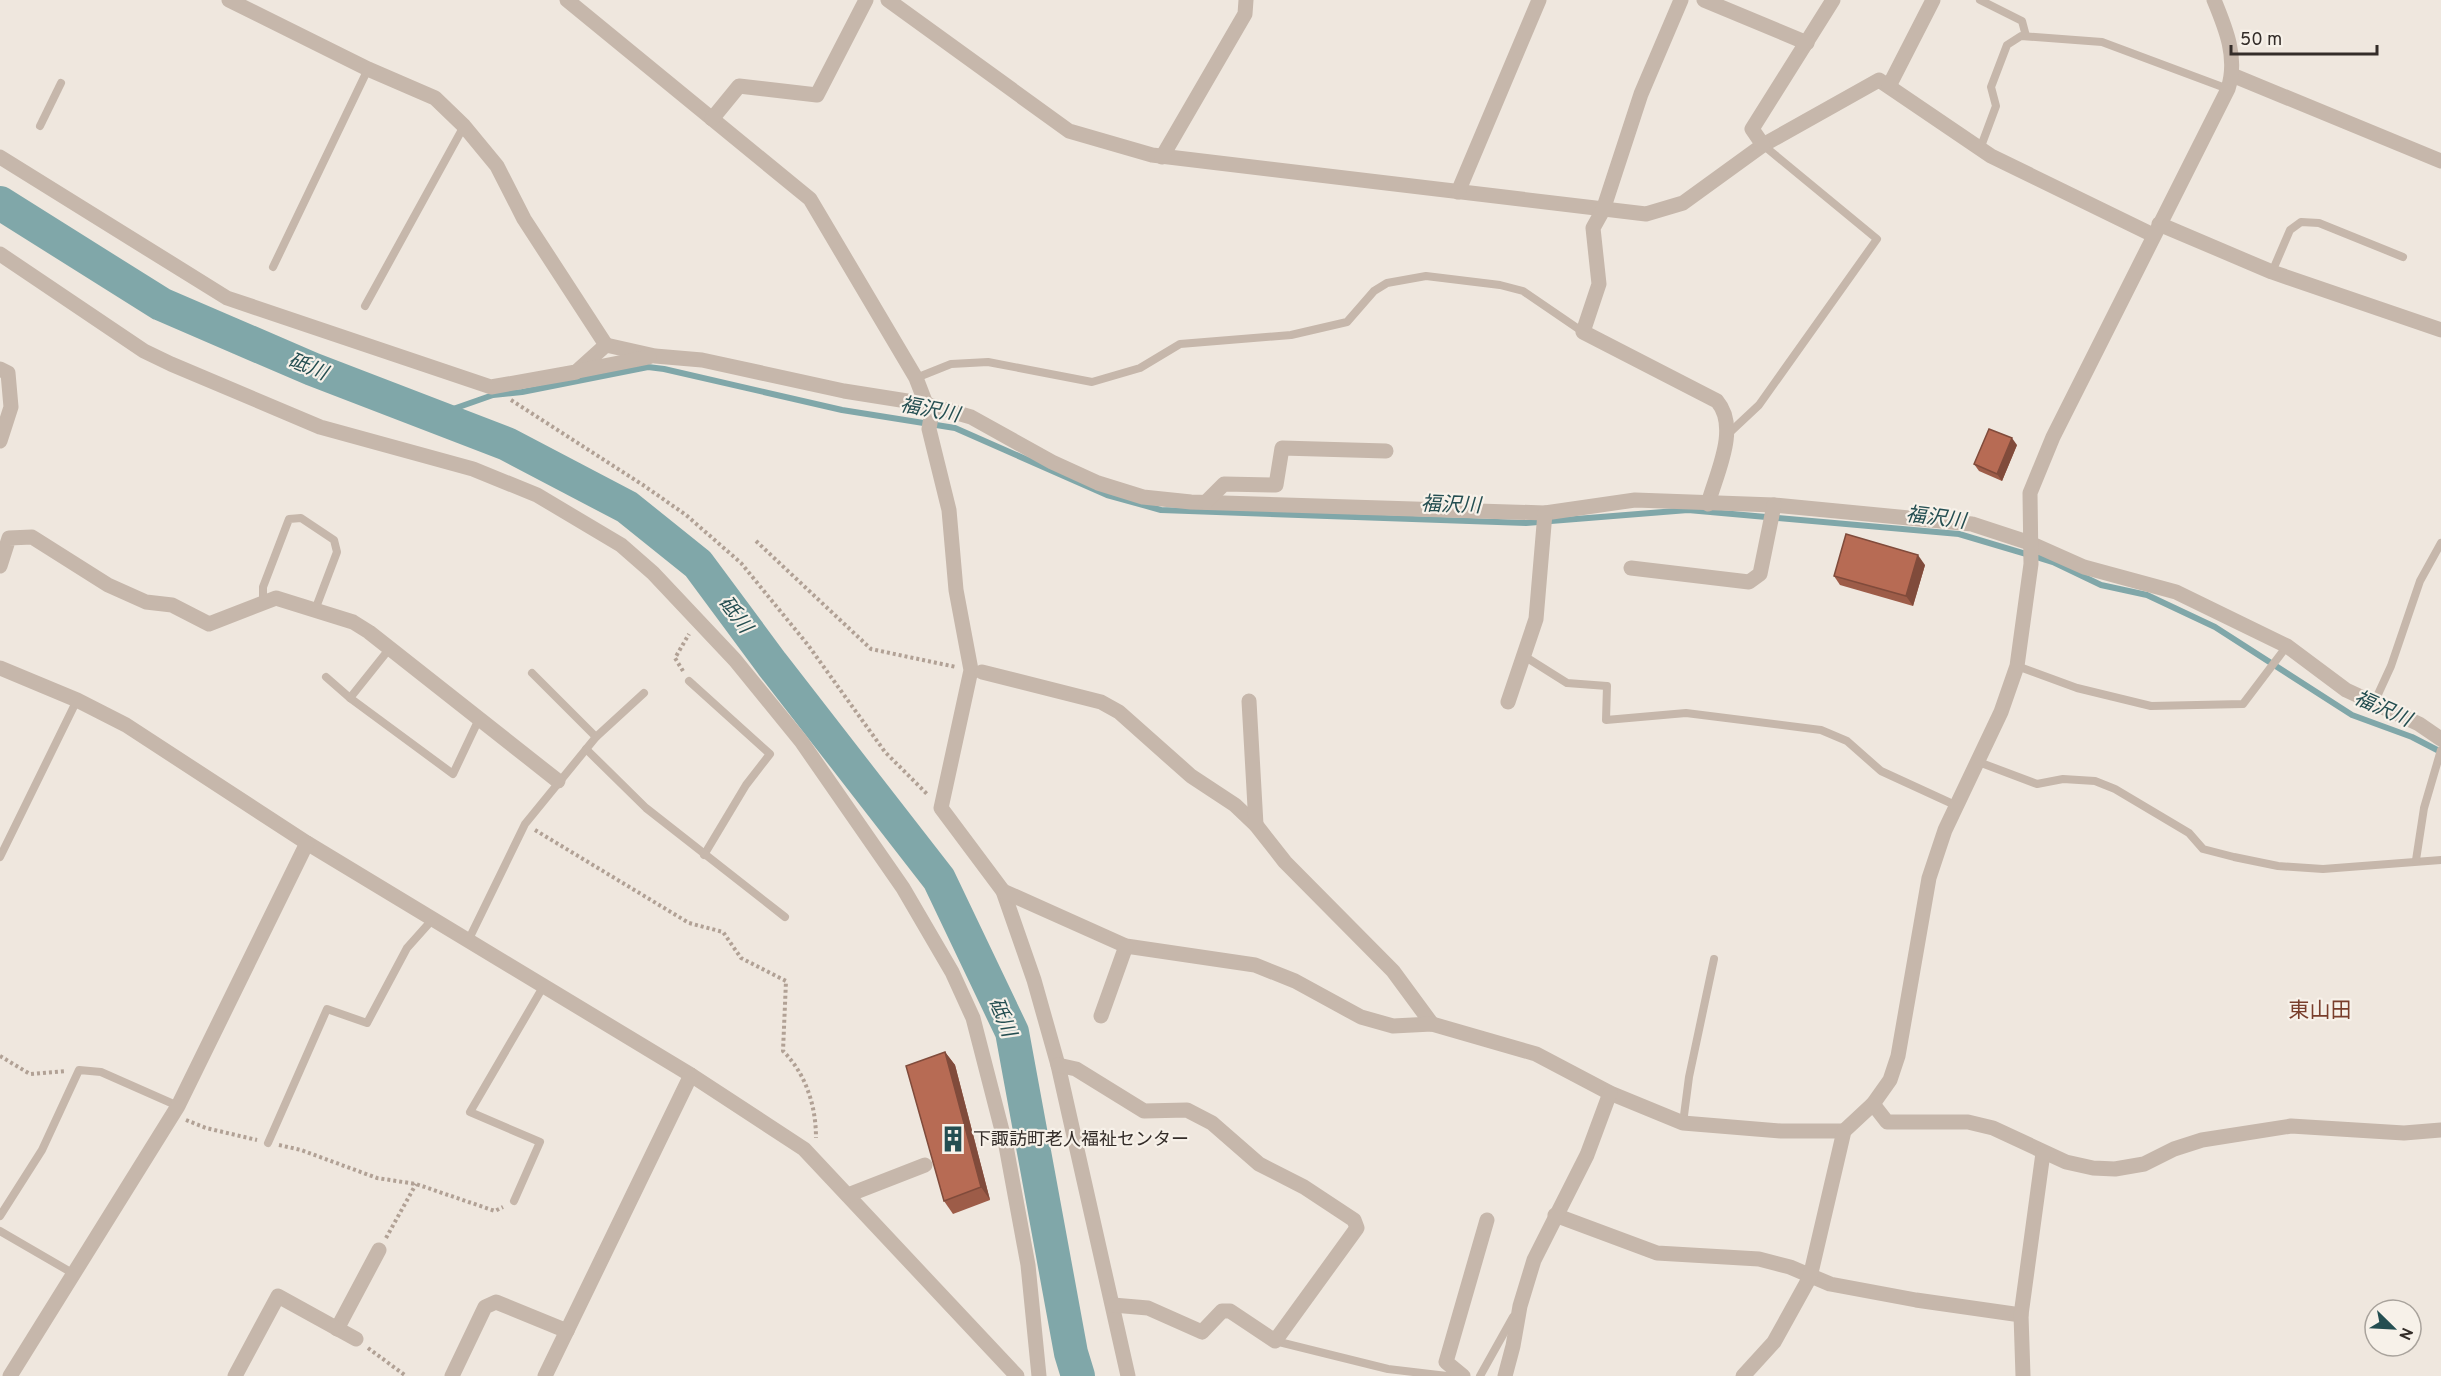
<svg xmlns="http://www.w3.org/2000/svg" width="2441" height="1376" font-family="Overpass,'Noto Sans JP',sans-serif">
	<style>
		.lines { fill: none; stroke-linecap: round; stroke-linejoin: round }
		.stream { stroke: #80a7a9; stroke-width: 6 }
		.river { stroke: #80a7a9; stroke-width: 34 }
		.path { stroke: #b1a195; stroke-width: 4; stroke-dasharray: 3 3; stroke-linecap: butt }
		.service { stroke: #c6b7ab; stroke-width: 8 }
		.minor { stroke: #c6b7ab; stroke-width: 15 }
		.wall { fill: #9d5c48 }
		.shaded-wall { fill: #804b3b }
		.building { fill: #b76b54; stroke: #804b3b; stroke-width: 1.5 }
		.labels { text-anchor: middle; stroke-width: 4.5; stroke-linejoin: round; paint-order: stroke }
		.poi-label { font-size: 18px; fill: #342d29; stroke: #f7f1e9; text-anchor: start }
		.water-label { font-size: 20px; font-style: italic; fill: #244e51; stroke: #f7f1e9 }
		.quarter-label { font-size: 21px; fill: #793e2c; stroke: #f7f1e9 }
	</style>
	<rect width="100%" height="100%" fill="#efe7de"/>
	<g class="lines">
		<!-- stream -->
		<path class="stream" d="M436 415 493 395 522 392 648 367 664 369 842 410 955 428 1107 495 1161 510 1526 523 1688 510 1959 534 2053 562 2101 585 2147 595 2215 627 2352 715 2412 737 2441 752"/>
		<!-- river -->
		<path class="river" d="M0 203 161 304 312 369 507 444 627 507 698 564 772 664 939 879 1012 1032 1071 1353 1078 1376"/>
		<!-- path -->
		<g class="path">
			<path d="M511 400 643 485 686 515 741 563 808 645 885 752 928 795"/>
			<path d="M756 541 871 649 956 667"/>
			<path d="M683 671 675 658 689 634"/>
			<path d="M535 830 689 923 723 932 741 958 786 981 783 1051C806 1074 816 1106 816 1138"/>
			<path d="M0 1056 30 1074 66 1071"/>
			<path d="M186 1120 206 1128 257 1140"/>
			<path d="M279 1145 301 1150 377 1178 416 1184 495 1211 503 1207"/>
			<path d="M386 1238 416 1184"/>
			<path d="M368 1348 406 1376"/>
		</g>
		<!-- service -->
		<g class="service">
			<path d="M1980 0 2022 21 2026 36"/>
			<path d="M40 126 61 83"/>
			<path d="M1980 149 1996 106 1991 87 2007 45 2021 36 2102 42 2228 89"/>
			<path d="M273 267 368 69"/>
			<path d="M2272 272 2290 230 2301 222 2319 223 2403 257"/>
			<path d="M365 306 464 126"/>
			<path d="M916 378 951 364 988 362 1092 382 1140 368 1180 344 1291 335 1347 322 1374 291 1387 283 1426 276 1500 285 1523 291 1583 332"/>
			<path d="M1727 435 1759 405 1877 239 1763 145"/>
			<path d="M263 603V587L289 519 301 518 334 540 337 552 315 610"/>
			<path d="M390 648 350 698 453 774 479 719"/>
			<path d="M1524 656 1567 683 1607 686 1606 720 1686 713 1821 730 1847 741 1881 771 1955 805"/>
			<path d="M2017 666 2077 688 2151 706 2243 704 2287 646"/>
			<path d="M532 673 596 737"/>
			<path d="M326 677 350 698"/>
			<path d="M689 681 770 754 746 785 704 855"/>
			<path d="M2374 703 2391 666 2420 581 2441 543"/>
			<path d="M586 749 646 808 785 917"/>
			<path d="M1976 761 2037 784 2063 779 2095 781 2115 789 2189 833 2203 849 2234 857 2278 866 2323 869 2441 860"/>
			<path d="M0 857 77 700"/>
			<path d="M2416 860 2424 808 2441 750"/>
			<path d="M468 941 525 824 596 737 644 693"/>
			<path d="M1683 1123 1689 1077 1714 959"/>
			<path d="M268 1143 327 1009 367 1023 407 948 432 920"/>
			<path d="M514 1201 540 1142 470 1112 543 987"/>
			<path d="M0 1216 42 1150 79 1070 101 1072 178 1106"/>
			<path d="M0 1231 74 1274"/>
			<path d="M1275 1341 1388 1369 1447 1376"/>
			<path d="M1480 1376 1513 1317"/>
		</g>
		<!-- minor -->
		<g class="minor">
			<path d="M229 0 368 69 435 98 464 126 497 166 524 219 606 345"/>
			<path d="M567 0 810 199 916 378 931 417 929 429 949 510 956 590 971 670 941 808 1003 891 1034 980 1058 1065 1128 1376"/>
			<path d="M888 0 1069 131 1152 155 1646 214 1683 203 1763 145 1879 80 1991 156 2153 235"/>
			<path d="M1681 0 1641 94 1603 210 1593 228 1599 284 1583 332 1717 401C1740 428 1716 474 1708 504"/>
			<path d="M1704 0 1807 43"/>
			<path d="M2232 75 2441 161"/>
			<path d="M1889 86 1933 0"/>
			<path d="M712 119 739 86 817 95 866 0"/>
			<path d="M1763 145 1752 129 1833 0"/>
			<path d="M0 157 227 298 491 387 576 372 606 345 655 356 702 360 844 391 926 404 971 417 1052 462 1098 483 1143 497 1191 502 1545 513 1635 500 1774 505 1972 524 2030 543 2084 567 2176 592 2287 646 2346 690 2419 724 2441 739"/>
			<path d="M1162 157 1245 14 1246 0"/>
			<path d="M1458 192 1539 0"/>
			<path d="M2159 224 2272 272 2441 330"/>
			<path d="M0 254 144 351 171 364 320 427 473 469 537 495 621 545 653 573 735 660 801 741 903 888 952 972 973 1018 1006 1146 1028 1265 1039 1376"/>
			<path d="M0 369 8 373 11 407 0 441"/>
			<path d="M578 371 649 357"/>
			<path d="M1206 502 1224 484 1276 485 1282 448 1386 451"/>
			<path d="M0 566 9 538 32 537 108 585 146 602 172 605 209 624 276 598 353 622 369 632 558 781"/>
			<path d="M1631 568 1749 582 1760 574 1774 505"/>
			<path d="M0 668 77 700 126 725 307 843 691 1075 804 1149 1017 1376"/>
			<path d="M982 672 1101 702 1119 712 1191 776 1235 805 1256 825 1285 862 1393 971 1432 1024"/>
			<path d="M1249 701 1256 825"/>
			<path d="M1508 702 1536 619 1545 513"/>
			<path d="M1003 891 1126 946 1255 965 1295 981 1361 1017 1393 1026 1432 1024 1536 1054 1610 1093 1683 1123 1781 1131H1844"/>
			<path d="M1101 1016 1126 946"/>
			<path d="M1058 1065 1076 1069 1144 1111 1187 1110 1212 1123 1259 1164 1304 1187 1354 1220 1357 1228 1275 1341 1230 1311H1222L1202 1332 1148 1308 1113 1305"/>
			<path d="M1873 1104 1887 1122H1968L1993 1128 2066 1162 2093 1168 2115 1169 2144 1164 2174 1149 2202 1140 2291 1126 2404 1133 2441 1130"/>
			<path d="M848 1195 925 1165"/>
			<path d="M1555 1215 1657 1253 1759 1259 1790 1267 1830 1284 1916 1300 2021 1315"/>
			<path d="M337 1329 379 1250"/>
			<path d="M10 1376 178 1106 307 843"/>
			<path d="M235 1376 278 1296 356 1339"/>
			<path d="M452 1376 485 1307 496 1302 567 1331"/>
			<path d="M545 1376 691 1075"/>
			<path d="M1463 1376 1446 1362 1487 1220"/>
			<path d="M1505 1376 1513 1346 1520 1306 1534 1260 1587 1155 1610 1093"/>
			<path d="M1743 1376 1774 1342 1810 1277 1844 1131 1873 1104 1890 1080 1898 1056 1929 878 1945 830 2001 712 2017 666 2031 564 2030 493 2053 437 2228 89C2238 58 2226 29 2214 0"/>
			<path d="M2023 1376 2021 1315 2043 1153"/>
		</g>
	</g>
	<!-- wall -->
	<g class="wall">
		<path d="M2017 445 2002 481 1979 471 1974 464Z"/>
		<path d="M1925 565 1913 606 1840 585 1834 576Z"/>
		<path d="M945 1052 955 1065 990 1200 953 1214 944 1201Z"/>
	</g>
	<!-- shaded-wall -->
	<g class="shaded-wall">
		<path d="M2012 438 2017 445 2002 481 1997 474Z"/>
		<path d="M1918 555 1925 565 1913 606 1906 596Z"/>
		<path d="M945 1052 955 1065 990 1200 981 1187Z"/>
	</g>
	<!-- building -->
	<g class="building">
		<path d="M1989 429 2012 438 1997 474 1974 464Z"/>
		<path d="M1846 534 1918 555 1906 596 1834 576Z"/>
		<path d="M945 1052 981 1187 944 1201 906 1066Z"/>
	</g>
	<!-- icons -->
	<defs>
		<g id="building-bare" transform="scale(2.07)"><path d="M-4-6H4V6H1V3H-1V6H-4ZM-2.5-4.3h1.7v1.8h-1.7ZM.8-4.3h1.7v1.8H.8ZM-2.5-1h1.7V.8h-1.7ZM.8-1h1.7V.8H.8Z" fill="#244e51" stroke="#f7f1e9" stroke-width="2.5" paint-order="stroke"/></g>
	</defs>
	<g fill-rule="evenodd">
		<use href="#building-bare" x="953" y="1139"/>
	</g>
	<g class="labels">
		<!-- poi labels -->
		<g class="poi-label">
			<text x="973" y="1145">下諏訪町老人福祉センター</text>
		</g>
		<!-- water labels -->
		<g class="water-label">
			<text transform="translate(308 366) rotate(22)" y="7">砥川</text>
			<text transform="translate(930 409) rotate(11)" y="7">福沢川</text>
			<text transform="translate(1451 504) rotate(2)" y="7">福沢川</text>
			<text transform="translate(1936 517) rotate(7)" y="7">福沢川</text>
			<text transform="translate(736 614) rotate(53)" y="7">砥川</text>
			<text transform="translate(2383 708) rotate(24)" y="7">福沢川</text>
			<text transform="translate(1003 1017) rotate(68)" y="7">砥川</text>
		</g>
		<!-- quarter labels -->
		<g class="quarter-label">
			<text x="2320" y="1017">東山田</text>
		</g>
	</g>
	<!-- north arrow -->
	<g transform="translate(2393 1328) rotate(114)"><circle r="28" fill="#f7f1e9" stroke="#a9a39c" stroke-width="1.5"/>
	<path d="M0-4.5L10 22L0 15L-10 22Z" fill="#244e51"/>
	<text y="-9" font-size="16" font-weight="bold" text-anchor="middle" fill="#342d29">N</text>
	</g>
	<!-- scale -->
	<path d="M2231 45v9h146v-9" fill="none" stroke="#342d29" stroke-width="3"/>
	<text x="2240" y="45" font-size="18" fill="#342d29" stroke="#f7f1e9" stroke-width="4.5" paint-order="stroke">50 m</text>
</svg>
